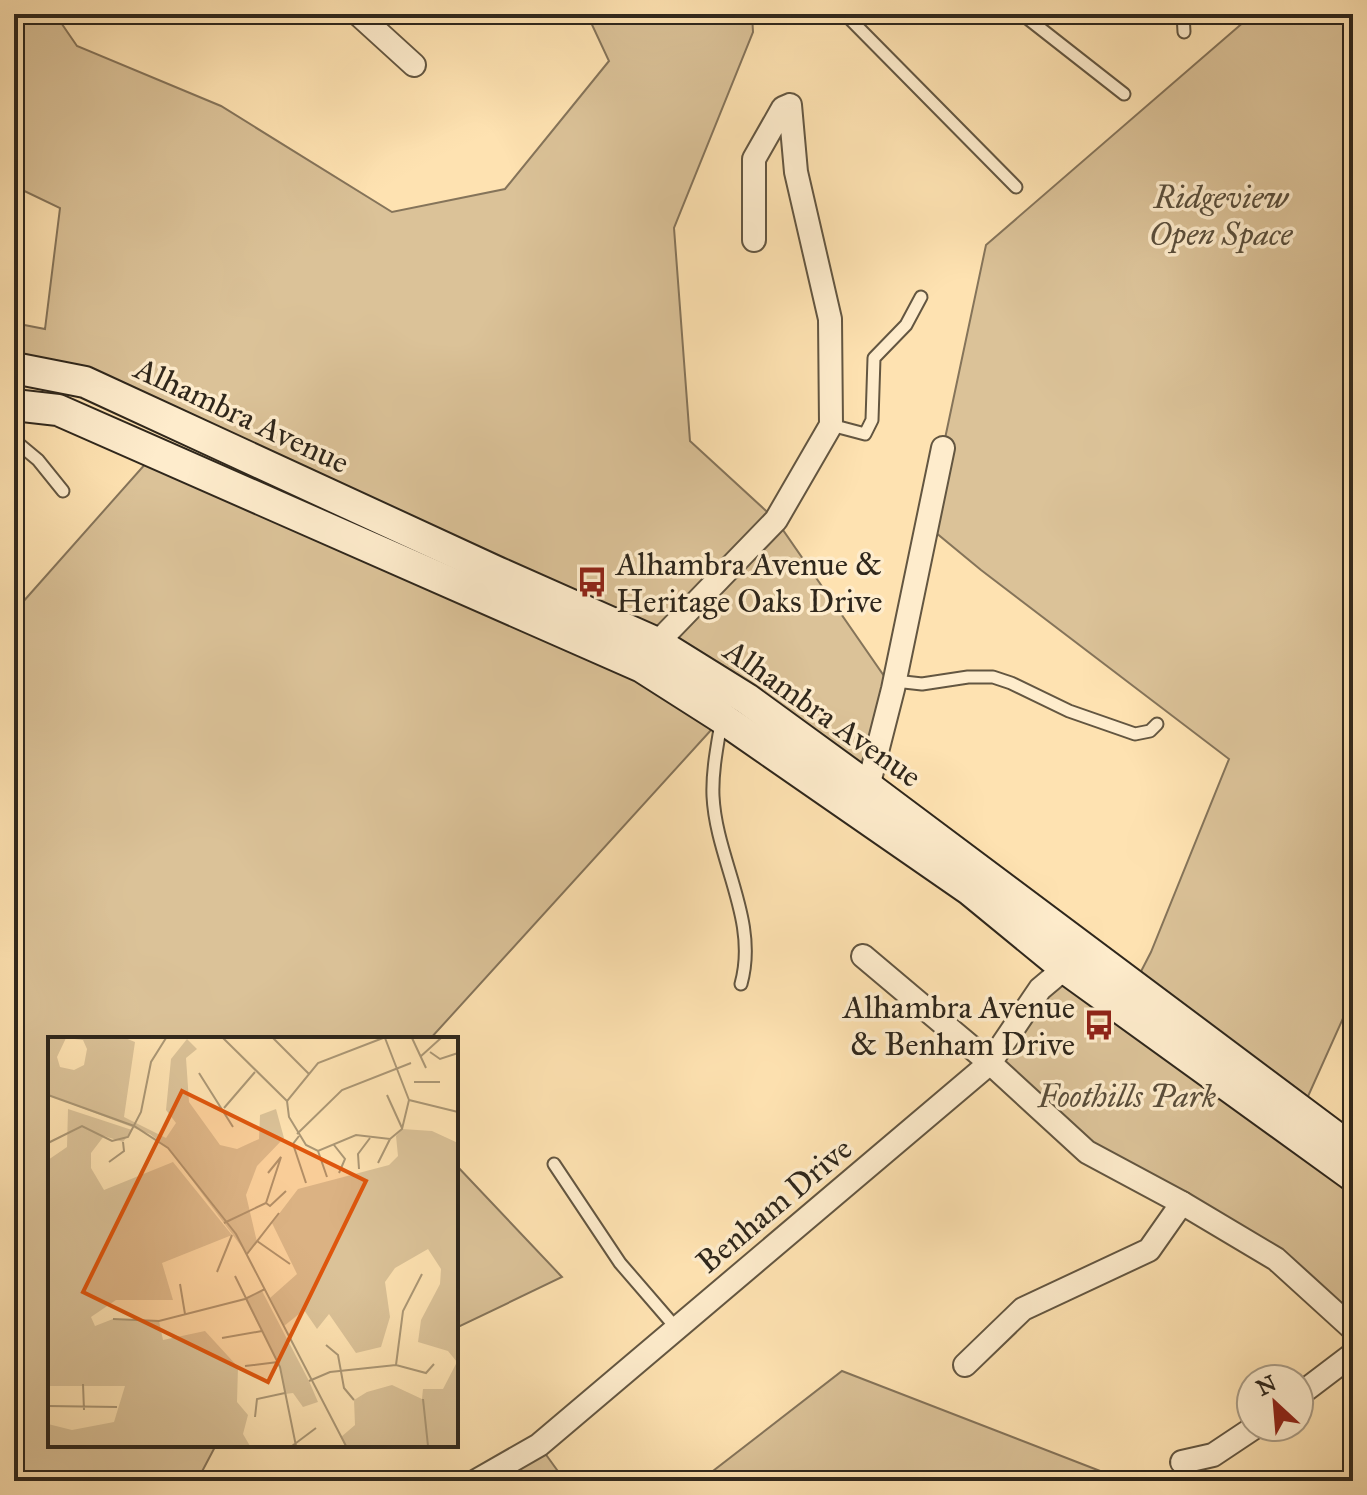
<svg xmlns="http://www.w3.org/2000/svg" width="1367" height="1495" font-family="'IM FELL Great Primer',serif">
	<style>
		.green { fill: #dbc298; stroke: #85745a; stroke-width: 2 }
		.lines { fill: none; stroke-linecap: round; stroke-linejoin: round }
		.lane-casing { stroke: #635641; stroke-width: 15 }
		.street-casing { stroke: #635641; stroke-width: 26 }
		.secondary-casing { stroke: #2f271c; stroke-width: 34 }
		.lane { stroke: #feeccc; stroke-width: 11 }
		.street { stroke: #feeccc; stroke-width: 22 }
		.secondary { stroke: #feeccc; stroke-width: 30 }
		.labels { text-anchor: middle; stroke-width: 7; stroke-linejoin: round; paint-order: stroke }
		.park-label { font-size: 32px; font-style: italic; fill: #5a4e3b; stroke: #feeccc }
		.street-label { font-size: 32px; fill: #2f271c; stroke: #feeccc }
		.poi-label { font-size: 32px; fill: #2f271c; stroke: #feeccc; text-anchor: start }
		.inset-road { fill: none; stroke: #ab9775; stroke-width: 2 }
		.view { fill: #df560d; fill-opacity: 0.15; stroke: #df560d; stroke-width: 4 }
		.inset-edge { fill: none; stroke: #2f271c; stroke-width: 4 }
	</style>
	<rect width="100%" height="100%" fill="#fee2b1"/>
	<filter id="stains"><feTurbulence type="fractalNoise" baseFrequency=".0025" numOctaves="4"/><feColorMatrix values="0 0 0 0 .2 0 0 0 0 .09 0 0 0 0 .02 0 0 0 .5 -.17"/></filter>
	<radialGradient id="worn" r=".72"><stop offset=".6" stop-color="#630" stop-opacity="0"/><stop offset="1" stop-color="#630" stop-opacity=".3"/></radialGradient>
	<!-- green -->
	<g class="green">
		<path d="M14 14H55L77 46 221 106 392 212 505 189 609 61 587 14H752L753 32 674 228 690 441 776 520 893 689 868 787 657 643 14 368V323L45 329 60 208 14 186Z"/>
		<path d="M1253 14H1353V996L1301 1112 1134 985 1151 952 1229 759 981 570 929 527 943 448 986 245Z"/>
		<path d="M155 453 722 718 430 1039H50V1445H216L197 1481H14V612Z"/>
		<path d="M1065 968 1353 1176V1329L1276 1259 1087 1152 990 1063Z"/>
		<path d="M456 1165 562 1277 456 1328Z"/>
		<path d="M842 1371 1126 1481H700Z"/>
		<path d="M539 1445 565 1481H476Z"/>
	</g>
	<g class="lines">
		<!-- lane casing -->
		<g class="lane-casing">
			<g id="lane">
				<path d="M845 14 1016 187"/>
				<path d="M1022 14 1124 94"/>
				<path d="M1183 14 1184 32"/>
				<path d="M831 425 865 434 872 420 874 358 906 325 921 297"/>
				<path d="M14 440 38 460 63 491"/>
				<path d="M895 681 922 684 968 677H993L1011 683 1069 711 1135 734 1150 731 1157 724"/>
				<path d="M721 723C717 747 712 772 713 796 716 860 759 920 741 984"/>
				<path d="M554 1164 620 1263 677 1329"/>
			</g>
		</g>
		<!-- street casing -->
		<g class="street-casing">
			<g id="street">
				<path d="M358 14 414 65"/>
				<path d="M649 656 657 643 776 520 831 425 830 319 796 172 790 105 783 108 754 159V240"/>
				<path d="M868 787 893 689 943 448"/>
				<path d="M863 956 990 1063 1087 1152 1182 1203 1276 1259 1353 1329"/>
				<path d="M965 1365 1023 1309 1149 1250 1182 1203"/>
				<path d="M1299 1395 1353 1354"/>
				<path d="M1182 1462 1213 1455 1255 1427"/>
				<path d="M476 1481 539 1445 990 1063 1040 989 1065 968 1071 956"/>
			</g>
		</g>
		<!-- secondary casing -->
		<g class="secondary-casing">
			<g id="secondary">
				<path d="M14 368 85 382 497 572 657 643 747 699 868 787 1353 1150"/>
				<path d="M14 405 58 410 642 667 722 718 970 890 1065 968 1353 1176"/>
			</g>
		</g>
		<!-- lane -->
		<use href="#lane" class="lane"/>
		<!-- street -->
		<use href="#street" class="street"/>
		<!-- secondary -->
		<use href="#secondary" class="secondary"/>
	</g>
	<!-- icons -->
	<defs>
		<g id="bus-bare" transform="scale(2.4)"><path d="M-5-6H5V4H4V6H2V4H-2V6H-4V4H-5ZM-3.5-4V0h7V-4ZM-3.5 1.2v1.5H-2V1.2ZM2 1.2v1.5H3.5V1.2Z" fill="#8f2418" stroke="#feeccc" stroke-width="2.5" paint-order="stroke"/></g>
	</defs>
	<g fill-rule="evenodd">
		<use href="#bus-bare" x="592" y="582"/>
		<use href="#bus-bare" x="1099" y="1025"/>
	</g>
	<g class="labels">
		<!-- park labels -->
		<g class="park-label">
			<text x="1221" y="208">Ridgeview<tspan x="1221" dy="37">Open Space</tspan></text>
			<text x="1127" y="1107">Foothills Park</text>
		</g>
		<!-- street labels -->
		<g class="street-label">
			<text transform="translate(242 415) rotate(25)" y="11">Alhambra Avenue</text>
			<text transform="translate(823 713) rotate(35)" y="11">Alhambra Avenue</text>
			<text transform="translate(774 1205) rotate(-40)" y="11">Benham Drive</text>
		</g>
		<!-- poi labels -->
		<g class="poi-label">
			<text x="616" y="575">Alhambra Avenue &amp;<tspan x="616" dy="37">Heritage Oaks Drive</tspan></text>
			<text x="1075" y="1018" text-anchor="end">Alhambra Avenue<tspan x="1075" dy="37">&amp; Benham Drive</tspan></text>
		</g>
	</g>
	<!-- overview -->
	<g transform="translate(48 1037)">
		<rect width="410" height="410" fill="#fee2b1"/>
		<path d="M0 1H77L87 5 76 80 118 101 128 86 118 73 123 22 139 2 149 12 138 21 141 65 172 108 189 112 211 102 212 78 228 72 236 101 209 129 198 158 209 205 199 217 120 111 102 97 0 58ZM18 1 35 3 39 12 36 28 26 33 12 30 9 20ZM20 72 84 93 75 105 56 99 43 116V131L56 153 125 125 184 198 114 226 125 263H68L43 280 47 289 65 282 111 284 115 303 157 294 190 330 189 365 200 378 195 397 202 409H0V387L24 393 66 385 77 349H0V123L19 110ZM354 92 384 94 410 106V409H298L293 400 307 388 306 363 319 355 344 348 374 362 375 352H395L409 325 400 314 370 305 373 283 392 247 393 232 380 212 347 231 337 245 342 280 333 310 308 316 281 277 269 292 256 273 236 289 222 261 249 237 224 186 250 152 341 128 350 119 348 99ZM214 254 261 344 270 365 255 370 245 356 237 357 232 330 197 262Z" fill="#dbc298" fill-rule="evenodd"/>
		<path class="inset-road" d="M175 1 239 64M225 1 261 37M335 1 270 26 239 64 241 80 258 108 270 114 308 98 342 102 354 92 361 63M337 1 361 63M364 1 378 31M382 15 392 22 410 16M372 20 393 1M151 36 185 90M366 45H392M0 58 86 89 120 111 188 197 298 409M339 58 354 91M361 63 410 75M176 71 207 35M249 97 294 53 363 26M251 99 245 107 258 146M0 106 34 89 64 104 80 100 93 75 103 25 118 1M286 108 297 122 291 136M270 114 279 140M61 125 76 114 75 105M330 126 342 102M311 132 310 117 322 101M218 166 222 169 238 154M176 186 218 166 233 120 220 136M209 204 242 227M199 217 231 176M169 235 184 198M187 239 232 330 248 409M132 247 137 277M65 282 111 284 197 262 217 252M174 301 214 294M278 308 290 318 296 351 306 363M348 328 355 274 374 237M197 329 230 325M261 344 282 335 348 328 378 336 386 327M35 347 36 373M375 362 380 409M0 369 69 370M207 380 209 362 237 356M244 409 268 391"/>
		<path class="view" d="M134 54 318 144 220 345 35 255Z"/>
		<rect width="410" height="410" class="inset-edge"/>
	</g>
	<!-- margin -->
	<rect width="1367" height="1495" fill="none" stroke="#fee2b1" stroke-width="48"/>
	<rect x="16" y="16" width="1335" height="1463" fill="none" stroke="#2f271c" stroke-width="4"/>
	<rect x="24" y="24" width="1319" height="1447" fill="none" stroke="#2f271c" stroke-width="2"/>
	<!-- north arrow -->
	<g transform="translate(1275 1403) rotate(334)"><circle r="38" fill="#feeccc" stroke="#ab9d86" stroke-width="2"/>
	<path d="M0-6L14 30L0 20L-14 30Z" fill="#8f2418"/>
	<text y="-12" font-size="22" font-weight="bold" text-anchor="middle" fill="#2f271c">N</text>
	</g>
	<rect width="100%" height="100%" filter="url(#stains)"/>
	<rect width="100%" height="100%" fill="url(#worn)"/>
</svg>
